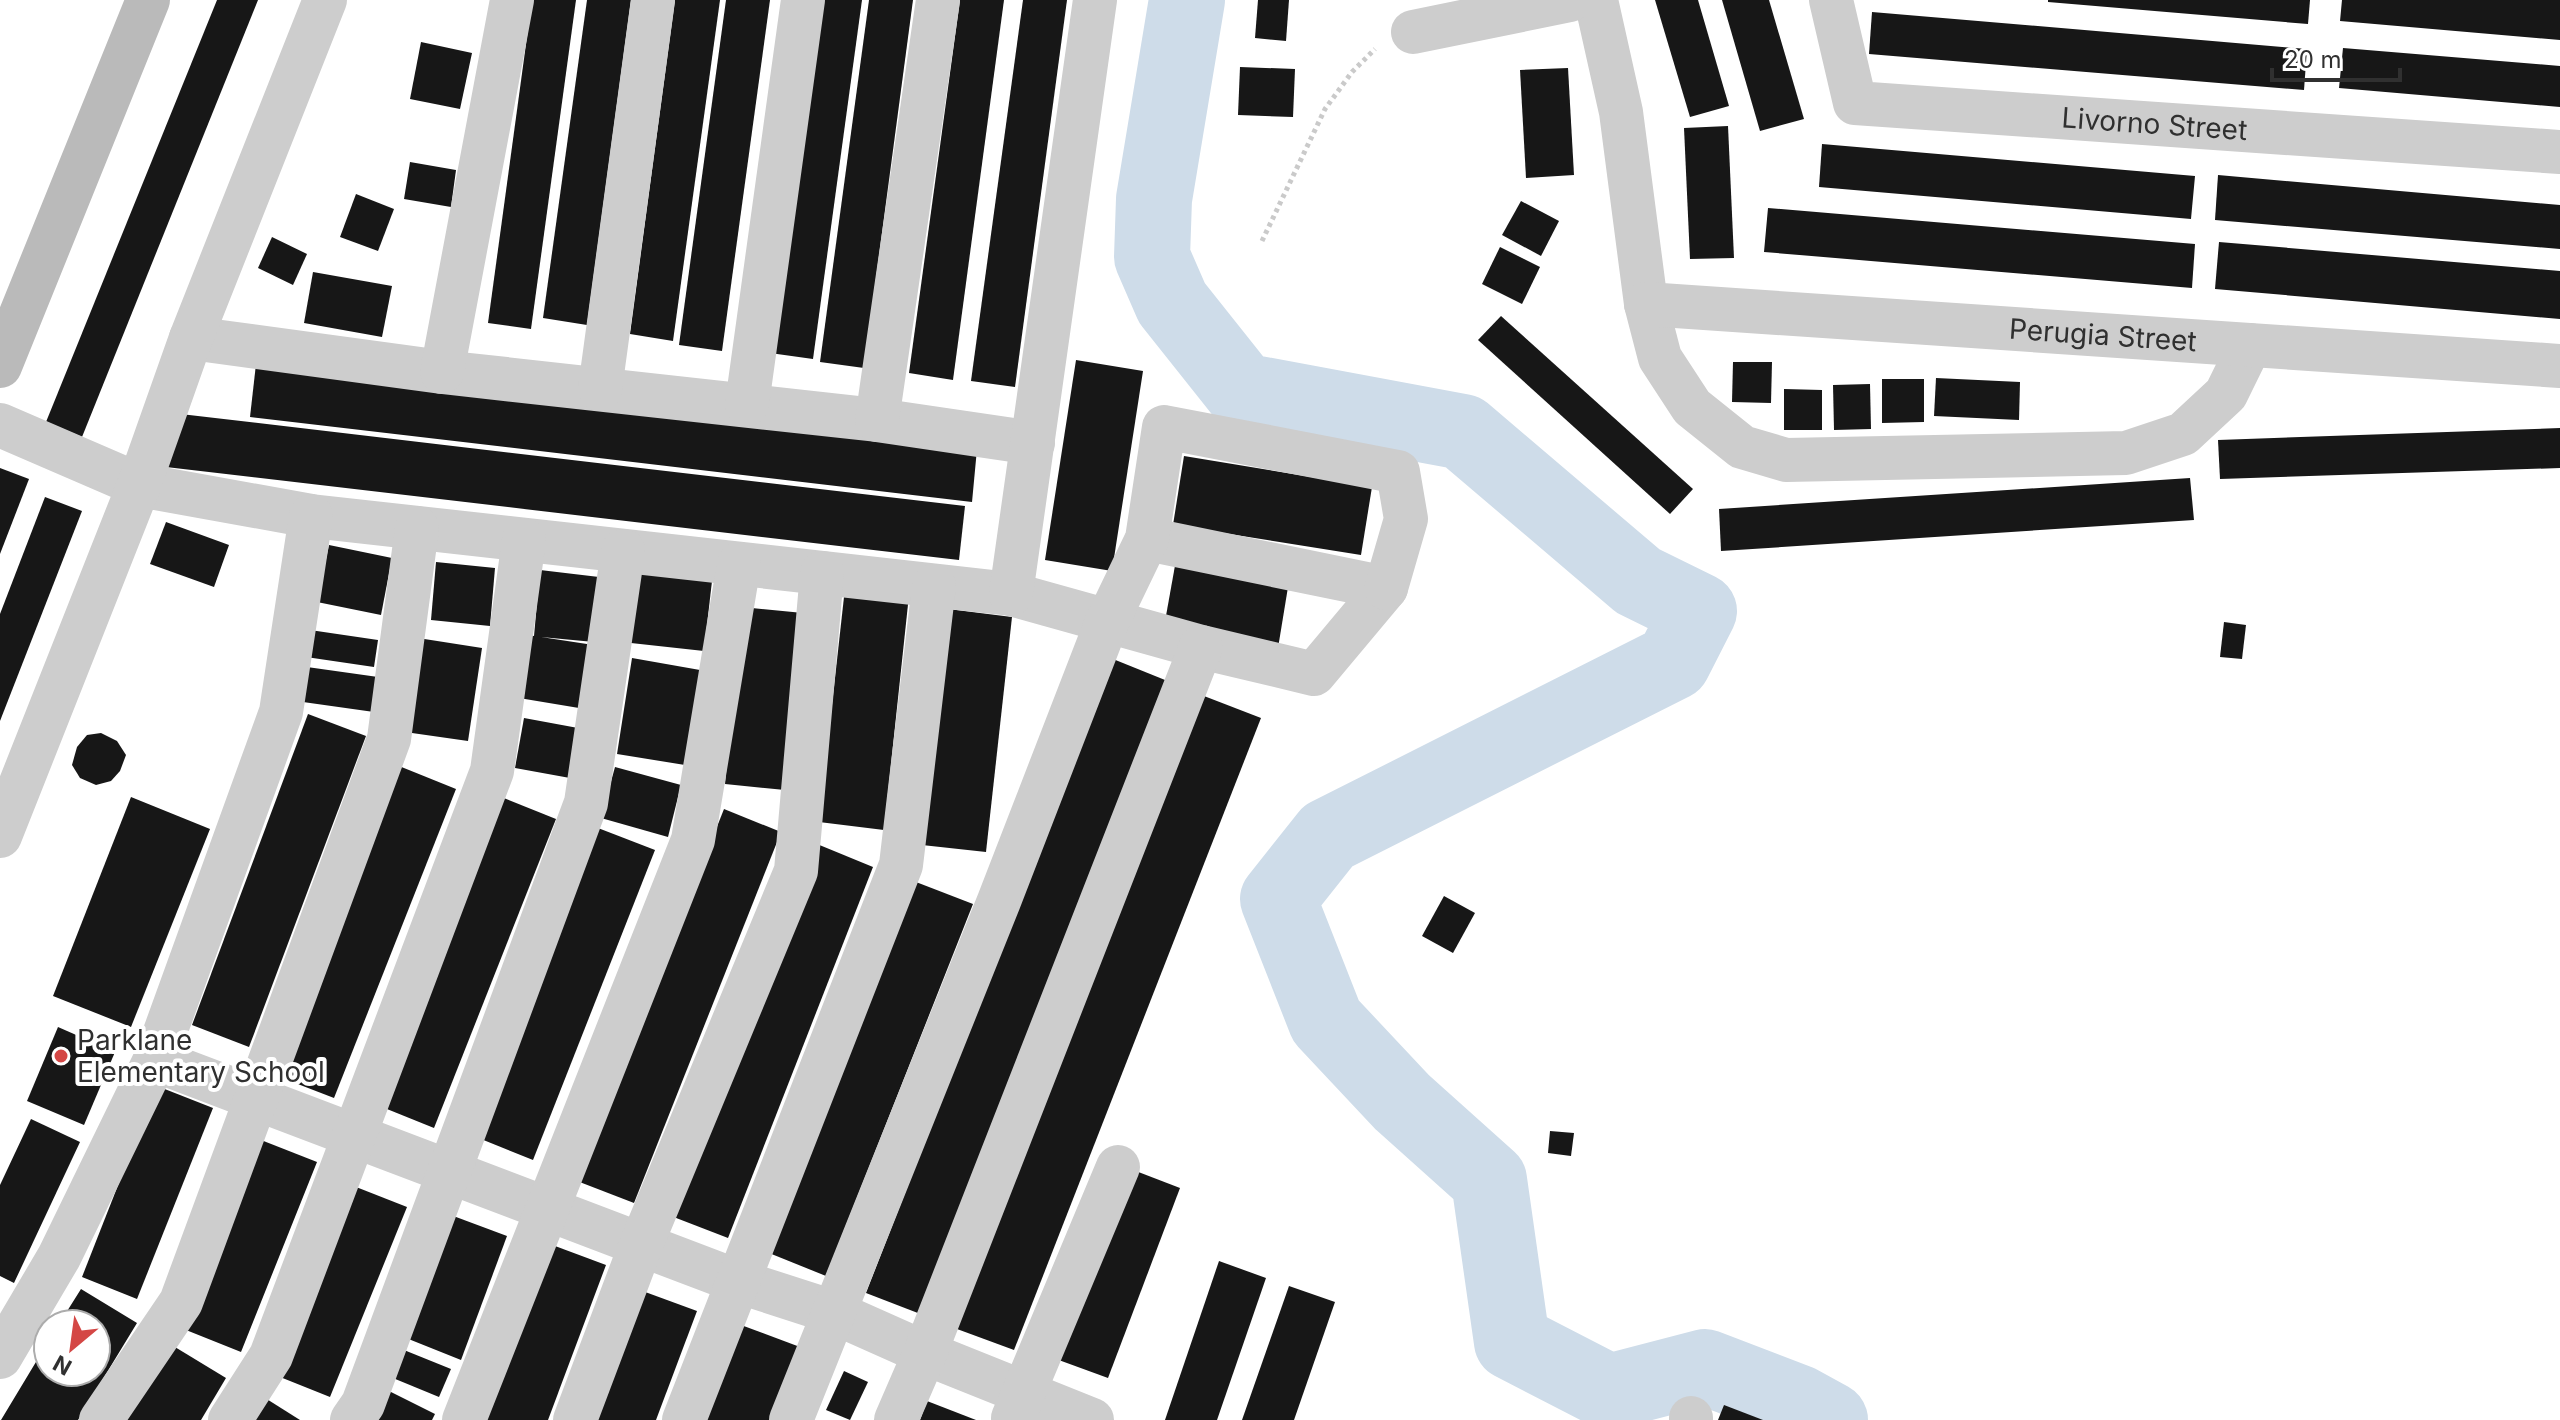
<svg xmlns="http://www.w3.org/2000/svg" width="2560" height="1420" font-family="Inter,sans-serif">
	<style>
		.lines { fill: none; stroke-linecap: round; stroke-linejoin: round }
		.river { stroke: #cedce9; stroke-width: 76 }
		.building { fill: #171717 }
		.path { stroke: #cacaca; stroke-width: 5; stroke-dasharray: 4 4; stroke-linecap: butt }
		.street { stroke: #cdcdcd; stroke-width: 44 }
		.secondary { stroke: #bababa; stroke-width: 44 }
		.poi-dot { fill: #d44745; stroke: #fff; stroke-width: 3 }
		.labels { text-anchor: middle; stroke-width: 8; stroke-linejoin: round; paint-order: stroke }
		.street-label { font-size: 28px; fill: #303030; stroke: #fff }
		.poi-label { font-size: 28px; fill: #303030; stroke: #fff; text-anchor: start }
	</style>
	<rect width="100%" height="100%" fill="#fff"/>
	<g class="lines">
		<!-- river -->
		<path class="river" d="M1187 0 1154 199 1152 257 1172 303 1242 391 1463 432 1638 581 1699 611 1673 662 1328 836 1278 899 1326 1021 1402 1102 1489 1180 1512 1342 1609 1392 1705 1367 1799 1403 1830 1420"/>
	</g>
	<!-- building -->
	<g class="building">
		<path d="M217 0H258L82 437 46 422Z"/>
		<path d="M532 0H576L531 329 488 323Z"/>
		<path d="M587 0H631L587 325 543 318Z"/>
		<path d="M675 0H720L673 341 630 334Z"/>
		<path d="M726 0H770L722 351 679 345Z"/>
		<path d="M817 0H862L813 359 770 353Z"/>
		<path d="M869 0H913L864 368 820 362Z"/>
		<path d="M960 0H1004L953 380 909 373Z"/>
		<path d="M1023 0H1067L1015 387 971 381Z"/>
		<path d="M1258 0H1289L1286 41 1255 38Z"/>
		<path d="M1655 0H1698L1729 106 1690 117Z"/>
		<path d="M1722 0H1769L1804 119 1760 131Z"/>
		<path d="M2048 0H2310L2308 24 2048 2Z"/>
		<path d="M2342 0H2560V40L2340 21Z"/>
		<path d="M1872 12 2307 49 2304 90 1869 54Z"/>
		<path d="M421 42 472 53 460 109 410 99Z"/>
		<path d="M2343 48 2560 66V107L2339 88Z"/>
		<path d="M1240 67 1295 69 1293 117 1238 115Z"/>
		<path d="M1568 68 1574 175 1526 178 1520 70Z"/>
		<path d="M1728 126 1734 258 1690 259 1684 128Z"/>
		<path d="M1822 144 2195 176 2191 219 1819 187Z"/>
		<path d="M410 162 456 170 451 207 404 199Z"/>
		<path d="M2218 175 2560 205V249L2215 220Z"/>
		<path d="M356 194 394 209 378 251 340 237Z"/>
		<path d="M1521 201 1559 221 1541 256 1502 235Z"/>
		<path d="M1768 208 2195 244 2192 288 1764 252Z"/>
		<path d="M272 237 307 254 293 285 258 268Z"/>
		<path d="M2219 242 2560 271V319L2215 289Z"/>
		<path d="M1500 247 1540 267 1522 304 1482 284Z"/>
		<path d="M313 272 392 286 382 337 304 323Z"/>
		<path d="M1501 316 1693 489 1670 514 1478 340Z"/>
		<path d="M1076 360 1143 371 1112 571 1045 560Z"/>
		<path d="M1733 362H1772L1771 403 1732 402Z"/>
		<path d="M256 364 977 449 972 502 250 417Z"/>
		<path d="M1936 378 2020 382 2019 420 1934 416Z"/>
		<path d="M1882 379H1924V422L1882 423Z"/>
		<path d="M1870 384 1871 429 1834 430 1833 385Z"/>
		<path d="M1784 389 1822 390V430H1784Z"/>
		<path d="M172 413 965 506 959 560 166 467Z"/>
		<path d="M2560 428V468L2220 479 2218 440Z"/>
		<path d="M1184 456 1372 487 1361 555 1173 525Z"/>
		<path d="M0 468 29 479 0 554Z"/>
		<path d="M2190 478 2194 520 1721 551 1719 509Z"/>
		<path d="M45 497 82 511 0 721V614Z"/>
		<path d="M166 522 229 545 214 587 150 564Z"/>
		<path d="M329 545 392 558 381 615 317 602Z"/>
		<path d="M1176 560 1289 581 1278 648 1164 627Z"/>
		<path d="M436 562 495 568 490 626 431 620Z"/>
		<path d="M540 570 599 577 594 642 541 637 600 646 591 710 519 698 529 635 534 636Z"/>
		<path d="M639 573 712 581 704 651 631 643Z"/>
		<path d="M845 588 909 595 884 830 819 822Z"/>
		<path d="M742 607 803 613 785 790 725 784Z"/>
		<path d="M948 609 1012 617 986 852 922 845Z"/>
		<path d="M2224 622 2246 625 2242 659 2220 657Z"/>
		<path d="M310 630 378 640 374 667 306 657Z"/>
		<path d="M418 638 482 648 468 741 405 732Z"/>
		<path d="M632 658 700 670 685 765 617 754Z"/>
		<path d="M1113 659 1170 682 923 1315 866 1293Z"/>
		<path d="M307 667 378 677 374 712 303 702Z"/>
		<path d="M1204 696 1261 718 1014 1350 957 1329Z"/>
		<path d="M308 714 366 736 249 1047 192 1025Z"/>
		<path d="M524 718 578 728 570 778 515 768Z"/>
		<path d="M101 733 117 741 126 755 120 771 111 781 96 785 80 778 72 765 77 747 87 735Z"/>
		<path d="M399 766 456 789 334 1098 277 1076Z"/>
		<path d="M615 767 681 785 668 837 601 818Z"/>
		<path d="M499 796 556 819 434 1128 377 1105Z"/>
		<path d="M131 797 210 829 131 1027 53 996Z"/>
		<path d="M724 809 781 832 634 1203 577 1181Z"/>
		<path d="M598 828 655 850 533 1160 476 1137Z"/>
		<path d="M817 844 873 867 728 1238 671 1216Z"/>
		<path d="M916 882 973 904 826 1276 769 1253Z"/>
		<path d="M1444 896 1475 913 1453 953 1422 936Z"/>
		<path d="M58 1027 115 1052 84 1125 27 1101Z"/>
		<path d="M157 1086 213 1108 137 1299 82 1277Z"/>
		<path d="M31 1119 80 1142 14 1283 0 1276V1185Z"/>
		<path d="M1550 1131 1574 1133 1571 1156 1548 1153Z"/>
		<path d="M261 1140 317 1162 241 1352 186 1330Z"/>
		<path d="M1128 1168 1180 1188 1108 1378 1056 1359Z"/>
		<path d="M351 1185 407 1207 330 1397 275 1375Z"/>
		<path d="M448 1214 507 1236 461 1360 401 1336Z"/>
		<path d="M547 1243 606 1265 548 1420H480Z"/>
		<path d="M1219 1261 1266 1278 1217 1420H1165Z"/>
		<path d="M1289 1286 1335 1302 1294 1420H1242Z"/>
		<path d="M81 1289 137 1323 78 1420H1L48 1342V1372H96V1324H59Z"/>
		<path d="M637 1289 697 1311 656 1420H588Z"/>
		<path d="M741 1325 800 1347 773 1420H705Z"/>
		<path d="M170 1344 226 1378 201 1420H124Z"/>
		<path d="M399 1348 451 1369 439 1397 388 1376Z"/>
		<path d="M844 1371 868 1382 850 1420 826 1410Z"/>
		<path d="M385 1389 435 1414 432 1420H371Z"/>
		<path d="M254 1391 300 1420H237Z"/>
		<path d="M927 1401 976 1420H920Z"/>
		<path d="M1724 1405 1763 1420H1718Z"/>
	</g>
	<g class="lines">
		<!-- path -->
		<path class="path" d="M1262 241 1325 109 1352 72 1375 49"/>
		<!-- street -->
		<g class="street">
			<path d="M1596 0 1621 112 1646 304 1660 358 1692 407 1742 447 1786 460 2126 453 2183 434 2226 394 2250 345"/>
			<path id="s1" d="M1831 0 1855 103 2560 152"/>
			<path d="M1413 32 1570 0"/>
			<path id="s2" d="M1646 304 2560 366"/>
			<path d="M191 338 442 372 877 420 1033 443"/>
			<path d="M442 372 512 0"/>
			<path d="M600 389 653 0"/>
			<path d="M747 404 803 0"/>
			<path d="M877 420 938 0"/>
			<path d="M0 425 139 485 311 516 1011 594 1201 647 1314 674 1386 588 1147 539"/>
			<path d="M1011 594 1095 0"/>
			<path d="M0 836 139 485 191 338 325 0"/>
			<path d="M155 1060 737 1281 833 1312 925 1353 1092 1420"/>
			<path d="M0 1357 59 1257 155 1060 281 712 311 516"/>
			<path d="M1013 1418 1118 1167"/>
			<path d="M101 1420 181 1302 389 739 417 528"/>
			<path d="M230 1420 271 1356 492 771 524 540"/>
			<path d="M352 1420 363 1404 586 803 623 551"/>
			<path d="M464 1420 693 840 739 564"/>
			<path d="M575 1420 641 1245 796 871 822 573"/>
			<path d="M684 1420 901 865 934 586"/>
			<path d="M791 1420 999 901 1107 622 1147 539 1164 427 1398 472 1406 519 1386 588"/>
			<path d="M896 1420 925 1353 1201 647"/>
			<path d="M1691 1420V1418"/>
		</g>
		<!-- secondary -->
		<path class="secondary" d="M0 366 148 0"/>
	</g>
	<!-- markers -->
	<circle class="poi-dot" cx="61" cy="1056" r="8"/>
	<g class="labels">
		<!-- street labels -->
		<g class="street-label">
			<text dy="10" stroke="none"><textPath href="#s1" startOffset="406">Livorno Street</textPath></text>
			<text dy="10" stroke="none"><textPath href="#s2" startOffset="458">Perugia Street</textPath></text>
		</g>
		<!-- poi labels -->
		<g class="poi-label">
			<text x="77" y="1050">Parklane<tspan x="77" dy="32">Elementary School</tspan></text>
		</g>
	</g>
	<!-- north arrow -->
	<g transform="translate(72 1348) rotate(209)"><circle r="38" fill="#ffffff" stroke="#acacac" stroke-width="2"/>
	<path d="M0-6L14 30L0 20L-14 30Z" fill="#d44745"/>
	<text y="-12" font-size="22" font-weight="bold" text-anchor="middle" fill="#303030">N</text>
	</g>
	<!-- scale -->
	<path d="M2272 68v12h128v-12" fill="none" stroke="#303030" stroke-width="4"/>
	<text x="2284" y="68" font-size="24" fill="#303030" stroke="#ffffff" stroke-width="6" paint-order="stroke">20 m</text>
</svg>
